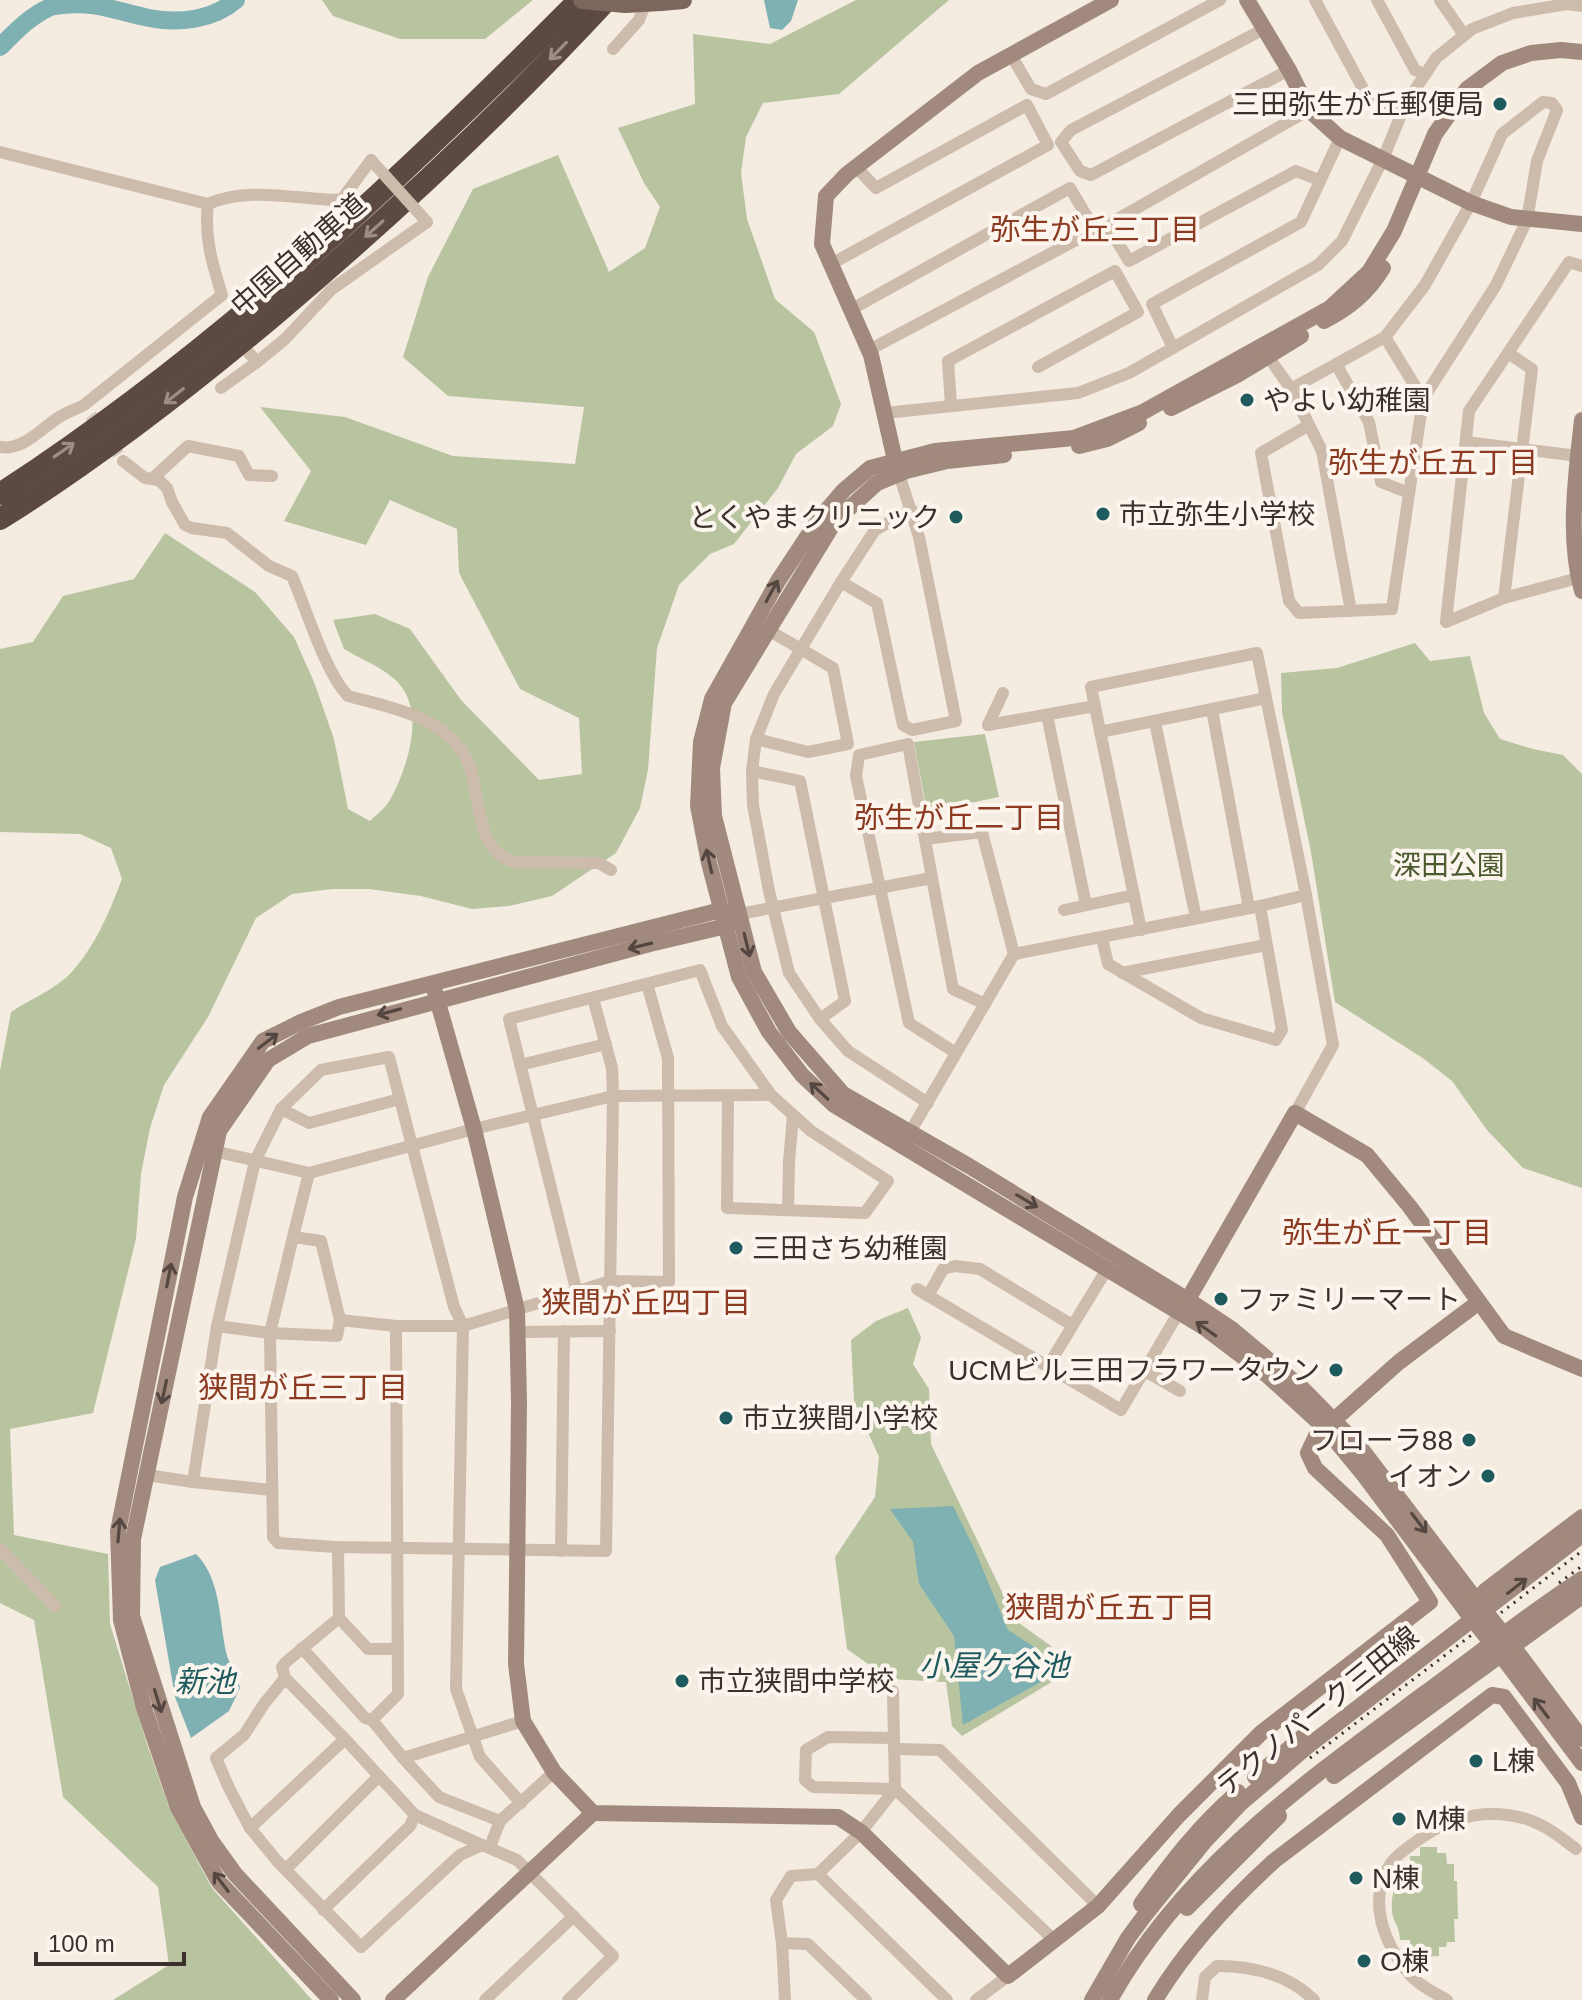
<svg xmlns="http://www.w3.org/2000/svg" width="1582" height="2000" font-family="Arial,'Noto Sans JP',sans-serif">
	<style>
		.green { fill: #b8c4a0 }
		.water { fill: #7fb0b2 }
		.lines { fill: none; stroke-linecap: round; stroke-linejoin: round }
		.river { stroke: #7fb0b2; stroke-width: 18 }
		.street-tunnel { stroke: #cfc6bd; stroke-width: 12; stroke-dasharray: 12 6; stroke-linecap: butt }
		.street { stroke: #cdbbac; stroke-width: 12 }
		.secondary { stroke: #a18a7d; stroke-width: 16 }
		.primary { stroke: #7d675c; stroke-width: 18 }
		.highway { stroke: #5c4a42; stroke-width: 22 }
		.rail { stroke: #3b302b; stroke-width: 3; stroke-dasharray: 2 6; stroke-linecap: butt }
		.street-bridge { stroke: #cdbbac; stroke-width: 12 }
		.secondary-bridge { stroke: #a18a7d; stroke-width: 16 }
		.primary-bridge { stroke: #7d675c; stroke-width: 18 }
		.oneway { stroke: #9c8e87 }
		.oneway2 { stroke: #544640 }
		.poi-dot { fill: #1f5a5e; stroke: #fbf5ee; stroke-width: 3 }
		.labels { text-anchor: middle; stroke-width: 8; stroke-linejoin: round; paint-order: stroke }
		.poi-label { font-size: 28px; fill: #3b302b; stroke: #fbf5ee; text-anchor: start }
		.street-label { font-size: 28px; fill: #3b302b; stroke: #fbf5ee }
		.park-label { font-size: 28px; fill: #4a5a2e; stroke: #fbf5ee }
		.neighbourhood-label { font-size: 30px; fill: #8c3b22; stroke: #fbf5ee }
		.water-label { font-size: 30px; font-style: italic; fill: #1f5a5e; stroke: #fbf5ee }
	</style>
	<rect width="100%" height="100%" fill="#f4ebe1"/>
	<!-- green -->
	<g class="green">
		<path d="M322 0H533L485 39H400L333 16Z"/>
		<path d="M856 0H949L839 94 763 103 746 137 741 173 747 219 775 299 814 332 841 404 833 426 796 454 778 488 734 544 710 554 679 585 657 648 648 770 640 808 616 853 552 896 509 906 472 909 421 896 369 889H332L292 894 256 918 208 1017 164 1085 150 1128 141 1174 136 1239 93 1413 10 1429 14 1535 108 1554 110 1624 147 1744 170 1810 212 1888 312 2000H113L169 1965 158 1887 63 1797 34 1620 0 1603V1071L11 1012C29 1000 55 989 70 974 95 947 109 913 122 879L111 848 80 834 0 832V649L33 642 63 596 134 579 165 533 255 592 294 637 314 682 334 739 348 809 370 821C377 814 387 807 391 798 409 764 428 705 392 677 379 666 359 658 344 649L333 620 375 614 410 629 461 700 539 780 582 774 579 718 520 689 459 573 457 529 390 500 366 545 284 521 311 471 260 407 345 417 453 456 575 464 584 407 448 396 403 357 428 277 473 189 558 155 609 272 645 248 660 207 644 183 618 128 695 104 693 34 770 44Z"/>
		<path d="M1415 643 1430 661 1470 656 1484 713 1500 739 1533 749 1563 755 1582 774V1188L1523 1168 1487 1130 1452 1081 1424 1059 1335 1002 1311 852 1282 712 1281 673 1337 668Z"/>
		<path d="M985 734 999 797 927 812 914 742Z"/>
		<path d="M908 1308 921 1337 913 1364 929 1389 931 1444 1016 1621 1051 1646 1055 1680 962 1736 952 1726 946 1682 889 1679 847 1649 835 1557 875 1497 879 1457 854 1401 851 1340 876 1321Z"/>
		<path d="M1420 1847H1437V1853H1446L1447 1864H1454V1881H1457L1458 1919H1454L1455 1942H1447L1446 1947H1439V1956L1416 1957V1950H1411L1410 1940H1400C1399 1923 1393 1924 1392 1910 1390 1894 1399 1880 1398 1865H1410V1856H1420Z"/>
	</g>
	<!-- water -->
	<g class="water">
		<path d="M764 0H798L791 21 782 30 770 28Z"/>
		<path d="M953 1506 974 1548 1008 1630 1042 1652 1048 1678 963 1725 954 1636 919 1584 913 1542 890 1509Z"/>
		<path d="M196 1554C221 1579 219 1619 226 1652 229 1664 237 1676 240 1688L229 1711 191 1738 175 1697 155 1580 160 1567Z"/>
	</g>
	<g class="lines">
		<!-- river -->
		<path class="river" d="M0 47C16 31 32 14 53 6 95 0 111 10 149 18 178 24 213 20 236 0"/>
		<!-- street-tunnel -->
		<path class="street-tunnel" d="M91 415 123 461"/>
		<!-- street -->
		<g class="street">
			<path d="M1315 0 1367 96 1403 110"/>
			<path d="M1377 0 1415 70 1425 74"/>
			<path d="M1440 0 1464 35"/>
			<path d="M1264 29 1071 130 1061 142 1080 171 1091 175 1289 70"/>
			<path d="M613 49 639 20 647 0"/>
			<path d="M1011 55 1031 89 1046 94 1220 0"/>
			<path d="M1309 110 1107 225 1129 261 1296 171 1319 180"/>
			<path d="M0 152 208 204"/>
			<path d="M831 264 1048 145 1027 105 876 188 856 167"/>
			<path d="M852 309 1070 188 1095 230 869 350"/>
			<path d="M1385 337 1423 399"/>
			<path d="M1173 348 1152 304 1301 222 1340 138"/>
			<path d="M1265 352 1291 389 1309 425"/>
			<path d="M249 353 257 362 285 339 332 289 427 222"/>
			<path d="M1336 364 1369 422 1381 482 1409 493"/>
			<path d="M221 388 257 362"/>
			<path d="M1291 389 1385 337 1425 285 1471 203 1502 134 1543 102 1552 103 1557 110 1537 161 1527 220 1496 285 1423 399 1392 609 1299 613 1289 601 1261 453 1309 425 1322 451 1351 611"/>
			<path d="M951 406 948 361 1115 271 1138 312 1038 367"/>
			<path d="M885 413 1078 393 1129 373 1318 265 1342 241 1383 159 1405 105 1436 58 1472 29 1513 13 1567 4 1582 6"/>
			<path d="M1466 442 1578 456"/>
			<path d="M0 447C24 451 42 427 61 416 68 412 76 409 84 405L222 295C212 263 204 237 208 204 246 187 292 198 333 200L342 199 371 160"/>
			<path d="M123 461 145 478 159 480 167 488 172 502 185 525 192 528 227 533 269 566 292 576C306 608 325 672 348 696 389 707 436 715 462 751 485 784 468 847 514 862L599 863 611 870"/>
			<path d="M152 479 188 446 239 456 249 475 272 476"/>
			<path d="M912 510 875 530 841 582 774 694 756 739 752 771 753 805 769 891 789 973 820 1019 848 1051 928 1103"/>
			<path d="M1578 578 1504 598 1446 622 1469 411 1569 262 1582 266"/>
			<path d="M841 582 877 603 903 725 912 730 956 721 919 537 899 474"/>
			<path d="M1504 598 1532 369 1508 353"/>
			<path d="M1212 710 1249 908"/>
			<path d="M1047 715 1086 905"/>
			<path d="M1155 722 1196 918"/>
			<path d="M988 725 1095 706"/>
			<path d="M988 725 1003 693"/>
			<path d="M1100 732 1266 698"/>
			<path d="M756 739 808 752 848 744 833 668 763 627"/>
			<path d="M752 771 800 781 845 1001 820 1019"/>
			<path d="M925 839 982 832 1014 954"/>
			<path d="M932 878 908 744 859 755 856 776 909 1023 956 1053"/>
			<path d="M1064 910 1134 895"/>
			<path d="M739 914 932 878 953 989 985 1004"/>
			<path d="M1141 930 1091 687 1257 653 1306 895"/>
			<path d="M1102 938 1108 964 1201 1018 1276 1040 1282 1030 1260 906"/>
			<path d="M1122 973 1266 945"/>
			<path d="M520 1065 606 1044"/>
			<path d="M281 1109 309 1123 400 1099"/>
			<path d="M906 1139 1014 954 1260 906 1306 895 1333 1045 1295 1113"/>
			<path d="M214 1151 309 1173 474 1129 613 1096 771 1095 811 1131 888 1181 865 1213 727 1208 728 1095"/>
			<path d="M788 1210 789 1162 793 1115"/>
			<path d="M293 1237 270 1333 273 1537 278 1543 335 1547 606 1551 613 1096 612 1068 593 998"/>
			<path d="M917 1289 1121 1410 1179 1312"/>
			<path d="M577 1293 509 1019 700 970 722 1026 771 1095"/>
			<path d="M928 1296 943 1269 955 1266 980 1269 1072 1325"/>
			<path d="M217 1326 270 1333 337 1336 340 1320"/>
			<path d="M396 1326 398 1694 372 1720 403 1758 523 1721"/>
			<path d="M518 1332 610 1331"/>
			<path d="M1048 1366 1107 1269"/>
			<path d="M1145 1371 1180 1391"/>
			<path d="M147 1475 193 1482 217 1326 255 1161 281 1109 321 1070 389 1057 454 1307 463 1326H396L340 1320 321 1241 293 1237 309 1173"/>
			<path d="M193 1482 272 1490"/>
			<path d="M338 1547 339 1618 368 1649H397"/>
			<path d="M0 1549 55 1606"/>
			<path d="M561 1551 564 1331"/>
			<path d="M302 1648 365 1718 372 1720"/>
			<path d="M285 1678 345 1739 250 1828 229 1788 216 1758 244 1735 264 1704Z"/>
			<path d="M285 1678 282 1667 286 1662 339 1618"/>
			<path d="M894 1738 828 1737 806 1750 805 1780 813 1787 895 1789 1053 1939"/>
			<path d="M345 1739 379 1776"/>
			<path d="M894 1749 940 1750 1098 1906"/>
			<path d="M403 1758 439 1797 500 1821"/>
			<path d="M521 1803 480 1757 456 1689 463 1326 611 1281 669 1282 668 1058 647 984"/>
			<path d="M415 1815 482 1845"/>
			<path d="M250 1828 278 1862 361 1947 460 1855 482 1845 517 1860 613 1956 568 2000"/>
			<path d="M490 1847 500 1821 554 1772"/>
			<path d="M286 1869 379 1776 415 1815 410 1826 323 1910"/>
			<path d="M818 1874 947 2000"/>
			<path d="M782 1943 808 1944 866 2000"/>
			<path d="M485 2000 574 1916"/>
			<path d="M785 2000 782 1943 776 1900 791 1876 818 1874 861 1832 895 1789 893 1691"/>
			<path d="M976 2000 1008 1976"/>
			<path d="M1202 2000 1205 1977 1217 1966C1253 1966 1288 1974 1314 2000"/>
			<path d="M1447 2000C1435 1993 1420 1986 1411 1976 1384 1944 1366 1901 1391 1863 1399 1852 1413 1844 1424 1836 1454 1816 1488 1809 1523 1818 1543 1823 1560 1837 1576 1849"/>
		</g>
		<!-- secondary -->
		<g class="secondary">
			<path d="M1247 0 1289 70 1309 110 1340 138 1471 203 1511 217 1582 224"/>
			<path d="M1324 321C1349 308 1368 293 1383 268"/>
			<path d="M1171 408 1239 374 1301 336"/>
			<path d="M1582 420C1576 475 1567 537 1582 591"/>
			<path d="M1079 446 1107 439 1139 423"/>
			<path d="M1004 455 947 461 906 471 877 483 835 521 724 703 712 768 714 816 754 972 789 1032 843 1094 969 1166 1188 1300 1233 1330 1302 1388 1360 1447 1477 1601"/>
			<path d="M897 469 871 355 822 244 826 196 847 174 978 73 1111 0"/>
			<path d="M433 985 474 1129 517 1310 519 1403 516 1664 523 1721 554 1772 593 1813 838 1817 861 1832 1008 1976 1098 1906 1179 1815 1262 1732 1430 1602 1387 1535 1315 1468 1308 1453 1316 1436 1399 1362 1479 1302"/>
			<path d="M1183 1308 1295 1113 1367 1155 1410 1207 1504 1336 1582 1369"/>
			<path d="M1469 1608 1486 1590 1582 1517"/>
			<path d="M1466 1611 1363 1474 1325 1428 1267 1375 1205 1328 834 1105 802 1075 769 1032 739 977 709 863 698 806 701 742 712 699 778 581 819 519 844 490 870 468 935 451 1074 438 1143 412 1330 308 1369 272 1394 231 1435 134 1467 89 1502 63 1531 53 1561 50 1582 52"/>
			<path d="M1512 1645 1582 1739"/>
			<path d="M1500 1654 1582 1763"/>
			<path d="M1334 1776 1582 1596"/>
			<path d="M1255 1777 1305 1735"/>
			<path d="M1141 1904C1170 1864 1199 1825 1238 1792"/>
			<path d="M1187 1908 1279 1816"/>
			<path d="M331 2000 219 1882 199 1846 178 1808 144 1708 121 1620 118 1531 185 1197 210 1117 263 1041 301 1022 339 1007 721 910 730 912"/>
			<path d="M353 2000 235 1874 212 1842 193 1807 132 1616 133 1539 219 1131 268 1060 308 1036 650 944 726 926 732 921"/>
			<path d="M393 2000 593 1813"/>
			<path d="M1092 2000 1128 1938 1145 1915 1205 1841 1240 1804 1308 1746 1582 1535"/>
			<path d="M1110 2000C1183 1868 1307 1781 1425 1693 1477 1655 1528 1614 1582 1579"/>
			<path d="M1155 2000C1187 1947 1229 1902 1274 1861L1492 1695 1504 1697 1568 1783 1582 1817"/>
		</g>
		<!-- primary -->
		<path class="primary" d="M661 2 683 0"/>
		<!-- highway -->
		<g class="highway">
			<path d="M0 494C214 355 400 180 579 0"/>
			<path d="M0 519C98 458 189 387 277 313 393 215 504 111 607 0"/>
		</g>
		<!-- rail -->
		<g class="rail">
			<path d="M1559 1583 1582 1566"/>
			<path d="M1310 1758 1582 1551"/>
		</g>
		<!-- street-bridge -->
		<path class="street-bridge" d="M371 160 427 222"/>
		<!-- secondary-bridge -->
		<g class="secondary-bridge">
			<path d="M1477 1601 1512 1645"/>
			<path d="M1466 1611 1500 1654"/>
		</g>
		<!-- primary-bridge -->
		<path class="primary-bridge" d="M582 0 625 4 661 2"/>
	</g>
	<!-- one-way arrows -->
	<defs><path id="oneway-shaft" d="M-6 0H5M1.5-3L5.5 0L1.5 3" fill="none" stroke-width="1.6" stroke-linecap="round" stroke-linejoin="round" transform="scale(2)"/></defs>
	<g class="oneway">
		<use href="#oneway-shaft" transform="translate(558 51) rotate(134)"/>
		<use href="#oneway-shaft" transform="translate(374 229) rotate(138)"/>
		<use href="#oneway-shaft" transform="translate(174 396) rotate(142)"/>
		<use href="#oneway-shaft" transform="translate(64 450) rotate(-35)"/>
	</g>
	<g class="oneway2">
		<use href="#oneway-shaft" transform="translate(772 591) rotate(-61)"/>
		<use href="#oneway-shaft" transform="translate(709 861) rotate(-103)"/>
		<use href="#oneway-shaft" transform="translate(747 945) rotate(76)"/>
		<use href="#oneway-shaft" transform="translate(640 946) rotate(166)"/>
		<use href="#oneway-shaft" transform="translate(389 1012) rotate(165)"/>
		<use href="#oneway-shaft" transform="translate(268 1041) rotate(-37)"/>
		<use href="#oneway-shaft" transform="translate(819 1091) rotate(-137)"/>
		<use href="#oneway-shaft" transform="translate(1027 1201) rotate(31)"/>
		<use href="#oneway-shaft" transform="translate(169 1275) rotate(-79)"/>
		<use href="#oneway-shaft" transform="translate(1206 1329) rotate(-145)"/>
		<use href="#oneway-shaft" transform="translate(164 1392) rotate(102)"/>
		<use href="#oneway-shaft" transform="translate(1419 1523) rotate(53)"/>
		<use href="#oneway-shaft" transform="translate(119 1530) rotate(-85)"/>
		<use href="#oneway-shaft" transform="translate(1517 1586) rotate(-38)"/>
		<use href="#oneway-shaft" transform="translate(158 1701) rotate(73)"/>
		<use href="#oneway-shaft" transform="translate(1541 1708) rotate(-127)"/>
		<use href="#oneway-shaft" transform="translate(221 1882) rotate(-127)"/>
	</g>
	<!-- markers -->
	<g class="poi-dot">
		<circle cx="1500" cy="104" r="8"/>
		<circle cx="1247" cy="400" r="8"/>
		<circle cx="1103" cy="514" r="8"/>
		<circle cx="956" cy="517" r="8"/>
		<circle cx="736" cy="1248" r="8"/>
		<circle cx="1221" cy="1299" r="8"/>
		<circle cx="1336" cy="1370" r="8"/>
		<circle cx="726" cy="1418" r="8"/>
		<circle cx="1469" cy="1440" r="8"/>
		<circle cx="1488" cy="1476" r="8"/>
		<circle cx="682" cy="1681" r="8"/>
		<circle cx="1476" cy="1761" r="8"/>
		<circle cx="1399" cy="1819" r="8"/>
		<circle cx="1356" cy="1878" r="8"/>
		<circle cx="1364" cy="1961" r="8"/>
	</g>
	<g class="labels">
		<!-- poi labels -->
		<g class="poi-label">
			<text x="1484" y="114" text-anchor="end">三田弥生が丘郵便局</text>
			<text x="1263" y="410">やよい幼稚園</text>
			<text x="1119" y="524">市立弥生小学校</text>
			<text x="940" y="527" text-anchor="end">とくやまクリニック</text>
			<text x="752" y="1258">三田さち幼稚園</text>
			<text x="1237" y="1309">ファミリーマート</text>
			<text x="1320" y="1380" text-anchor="end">UCMビル三田フラワータウン</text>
			<text x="742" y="1428">市立狭間小学校</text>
			<text x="1453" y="1450" text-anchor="end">フローラ88</text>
			<text x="1472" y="1486" text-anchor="end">イオン</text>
			<text x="698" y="1691">市立狭間中学校</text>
			<text x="1492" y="1771">L棟</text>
			<text x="1415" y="1829">M棟</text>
			<text x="1372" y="1888">N棟</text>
			<text x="1380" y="1971">O棟</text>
		</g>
		<!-- street labels -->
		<g class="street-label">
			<text transform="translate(298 254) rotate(-41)" y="10">中国自動車道</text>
			<text transform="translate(1317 1711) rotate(-39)" y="10">テクノパーク三田線</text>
		</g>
		<!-- park labels -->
		<g class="park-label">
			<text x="1449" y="875">深田公園</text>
		</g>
		<!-- neighbourhood labels -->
		<g class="neighbourhood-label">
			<text x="1095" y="240">弥生が丘三丁目</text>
			<text x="1433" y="473">弥生が丘五丁目</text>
			<text x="959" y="828">弥生が丘二丁目</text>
			<text x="1387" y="1243">弥生が丘一丁目</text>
			<text x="646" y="1313">狭間が丘四丁目</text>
			<text x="303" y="1398">狭間が丘三丁目</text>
			<text x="1110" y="1618">狭間が丘五丁目</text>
		</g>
		<!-- water labels -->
		<g class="water-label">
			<text x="994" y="1676">小屋ケ谷池</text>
			<text x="205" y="1692">新池</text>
		</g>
	</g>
	<!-- scale -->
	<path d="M36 1952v12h148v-12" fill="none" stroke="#3b302b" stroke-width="4"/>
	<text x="48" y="1952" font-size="24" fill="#3b302b" stroke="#fbf5ee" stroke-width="6" paint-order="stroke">100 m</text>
</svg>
